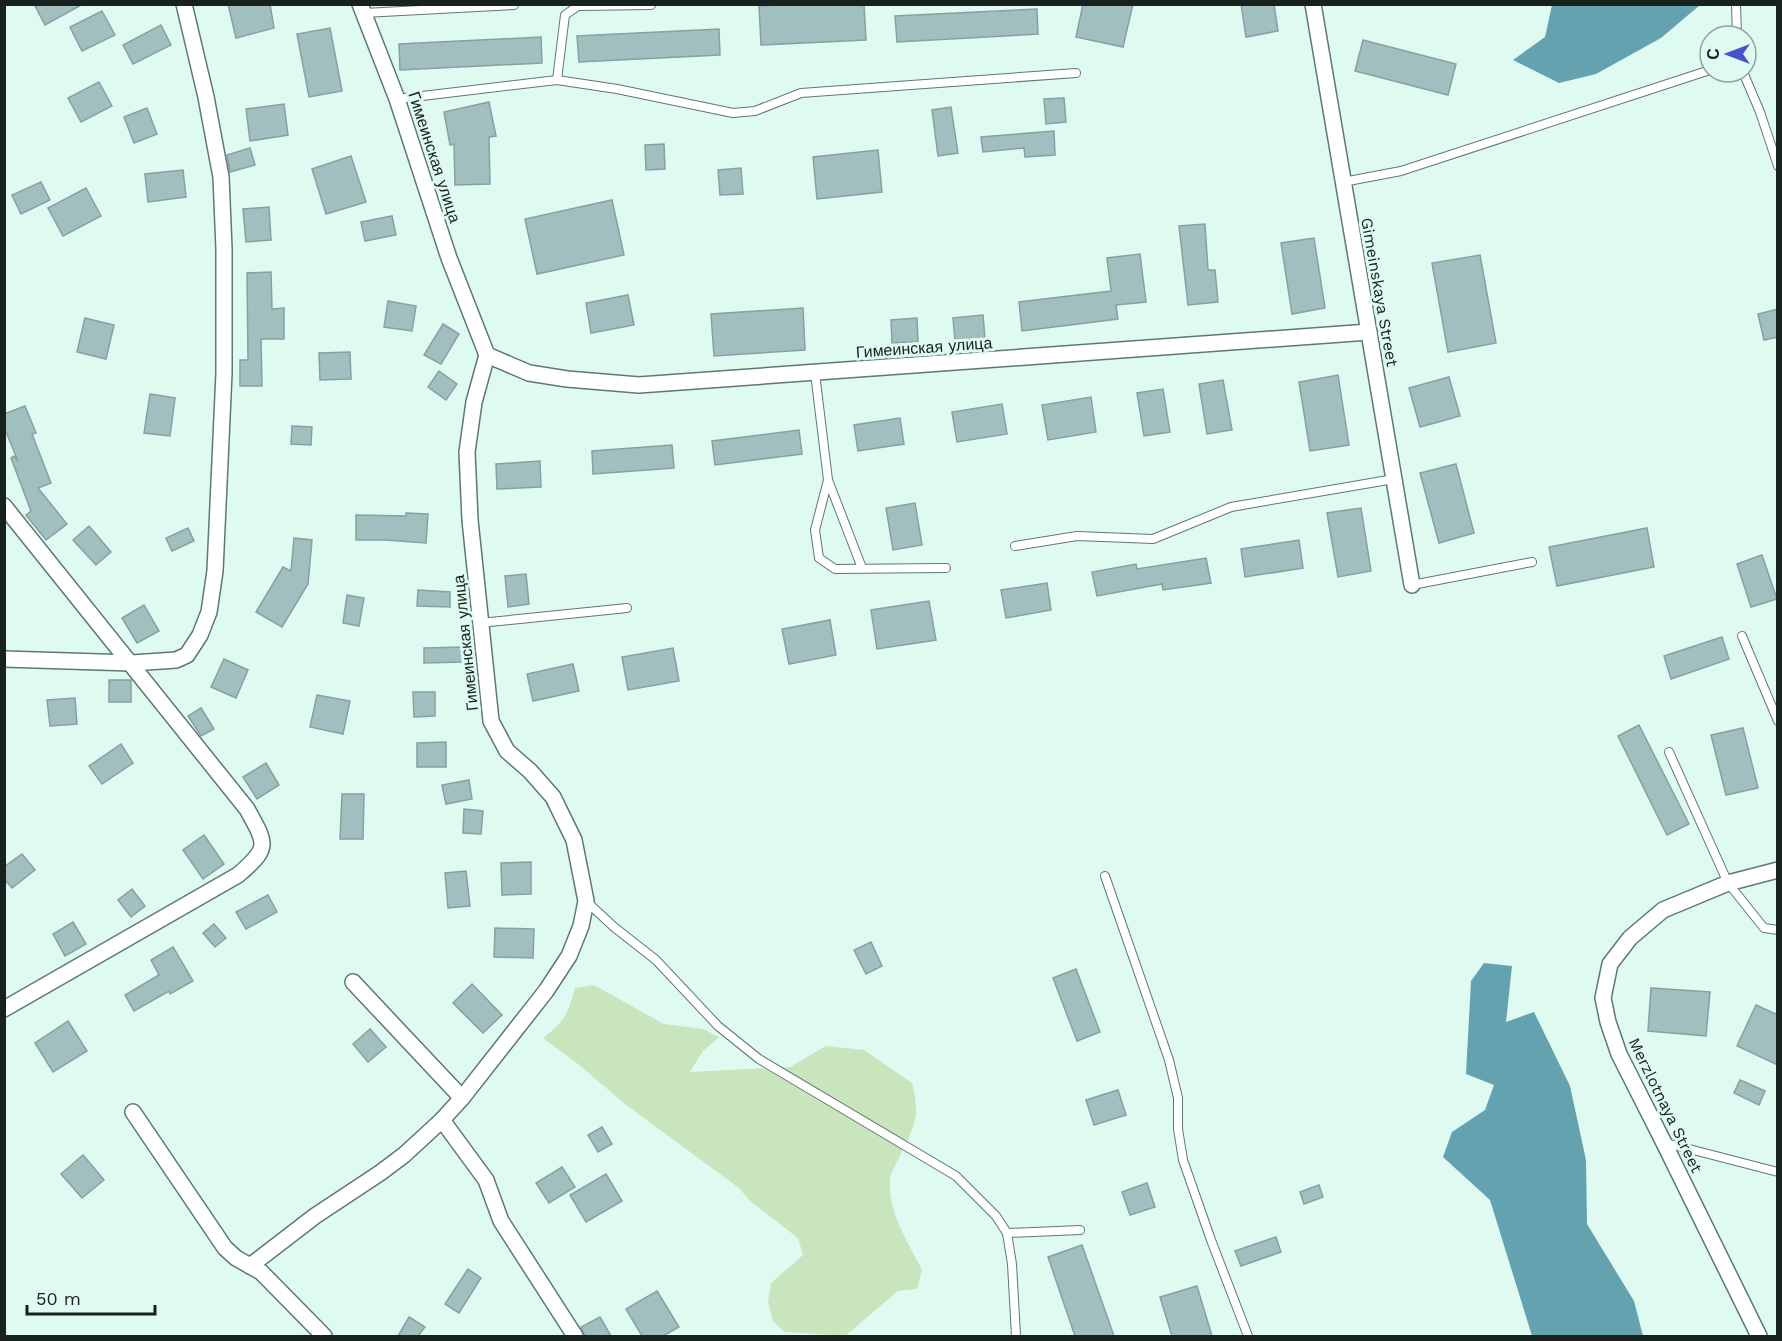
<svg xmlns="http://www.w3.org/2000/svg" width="1782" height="1341" font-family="'Work Sans',sans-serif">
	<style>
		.green { fill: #c9e5bd }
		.water { fill: #65a2b0 }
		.building { fill: #a2bfbf; stroke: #85a1a1; stroke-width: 1.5 }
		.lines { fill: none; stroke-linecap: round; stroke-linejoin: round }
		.service-casing { stroke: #5f7870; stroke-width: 10 }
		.minor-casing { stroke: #5f7870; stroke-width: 18 }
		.service { stroke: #fff; stroke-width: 8 }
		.minor { stroke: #fff; stroke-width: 15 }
		.labels { text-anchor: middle; stroke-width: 6; stroke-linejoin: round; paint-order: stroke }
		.street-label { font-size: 16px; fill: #17211e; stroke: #defaf1 }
	</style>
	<rect width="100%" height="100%" fill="#defaf1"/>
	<!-- green -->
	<path class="green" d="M594 985 664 1024 703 1029 719 1037 703 1051 690 1072 790 1067 826 1046 864 1050 912 1083C921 1119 914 1126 899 1158 896 1164 891 1172 890 1179 887 1211 908 1242 922 1270L917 1289 898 1291 845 1336 785 1332 773 1321 768 1302 771 1283 803 1255 798 1238 750 1201 739 1188 625 1104 578 1064 543 1038C564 1022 568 1014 575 988Z"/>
	<!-- water -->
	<g class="water">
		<path d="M1552 5V4L1700 5 1661 38 1596 74 1559 83 1513 60 1545 37Z"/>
		<path d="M1484 963 1512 966 1506 1022 1534 1012 1570 1086 1586 1160 1587 1224 1634 1301 1643 1336H1532L1490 1200 1443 1157 1452 1132 1485 1110 1494 1085 1466 1074 1471 981Z"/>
	</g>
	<!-- building -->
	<g class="building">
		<path d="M34 4H83L45 25Z"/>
		<path d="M228 4H270L274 28 236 38Z"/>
		<path d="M793 4H864L866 40 761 45 759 6Z"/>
		<path d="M1083 4H1133L1123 47 1076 37Z"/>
		<path d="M1241 4H1274L1278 31 1246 37Z"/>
		<path d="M1037 9 1038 34 897 42 895 16Z"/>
		<path d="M102 11 115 35 82 51 70 27Z"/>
		<path d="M161 25 171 45 133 64 123 45Z"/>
		<path d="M330 28 342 91 309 97 297 34Z"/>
		<path d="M719 29 720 55 579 62 577 36Z"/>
		<path d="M541 37 542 63 400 70 399 44Z"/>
		<path d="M1363 40 1456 64 1448 95 1355 71Z"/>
		<path d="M99 82 112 106 81 122 68 98Z"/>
		<path d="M1064 98 1066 122 1046 124 1044 99Z"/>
		<path d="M489 102 496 136 489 137 490 184 455 185 454 144 450 145 444 112Z"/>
		<path d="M284 104 288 135 250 141 246 109Z"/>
		<path d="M951 107 958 153 938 156 932 110Z"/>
		<path d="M147 108 157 134 134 143 124 117Z"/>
		<path d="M1054 131 1055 155 1025 157 1024 148 983 152 981 137Z"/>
		<path d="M664 144 665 169 646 170 645 145Z"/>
		<path d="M250 148 255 165 230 172 227 155Z"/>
		<path d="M878 150 882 192 817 199 813 157Z"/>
		<path d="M351 156 366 202 326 214 312 169Z"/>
		<path d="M741 168 743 194 720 195 718 170Z"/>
		<path d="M183 170 186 197 148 202 145 174Z"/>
		<path d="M41 182 50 200 21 214 12 195Z"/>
		<path d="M86 188 101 216 63 236 48 208Z"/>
		<path d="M612 200 624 255 537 274 525 219Z"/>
		<path d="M269 207 271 240 246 242 243 209Z"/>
		<path d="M392 216 396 235 365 241 361 222Z"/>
		<path d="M1205 224 1208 270H1215L1218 302 1188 305 1179 226Z"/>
		<path d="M1314 238 1325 308 1292 314 1281 243Z"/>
		<path d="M1140 254 1146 302 1116 305 1118 319 1022 331 1019 302 1111 291 1107 258Z"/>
		<path d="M1480 255 1496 343 1448 352 1432 263Z"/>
		<path d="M271 272 272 309 284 308V339H261L262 386H240V360H248L247 273Z"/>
		<path d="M628 295 634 325 591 333 586 303Z"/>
		<path d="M388 301 416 306 412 331 384 327Z"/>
		<path d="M803 308 805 350 714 356 711 314Z"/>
		<path d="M1778 309V337L1764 340 1758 314Z"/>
		<path d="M983 315 985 338 955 341 953 318Z"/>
		<path d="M85 318 114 325 106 359 77 352Z"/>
		<path d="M917 318 918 342 892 343 891 320Z"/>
		<path d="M443 324 459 334 441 364 424 355Z"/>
		<path d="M350 352 351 379 320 380 319 353Z"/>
		<path d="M439 371 457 384 446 400 428 387Z"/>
		<path d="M1338 375 1349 445 1310 451 1299 382Z"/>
		<path d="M1449 377 1460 416 1420 427 1409 388Z"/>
		<path d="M1223 380 1232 430 1207 434 1199 384Z"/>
		<path d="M1163 389 1170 432 1144 436 1137 393Z"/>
		<path d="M150 394 175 398 170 436 144 433Z"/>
		<path d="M1091 397 1096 432 1048 440 1042 405Z"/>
		<path d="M1002 404 1007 434 957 442 952 412Z"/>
		<path d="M25 406 36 433 32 434 51 483 38 488 67 524 46 540 26 515 31 511 11 458 14 456 18 461 4 427V414Z"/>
		<path d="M900 418 904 444 858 451 854 425Z"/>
		<path d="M292 426 312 427 311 445 291 444Z"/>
		<path d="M799 430 802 454 715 465 712 441Z"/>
		<path d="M672 445 674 468 593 474 592 451Z"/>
		<path d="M540 461 541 487 497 489 496 464Z"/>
		<path d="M1456 464 1474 533 1439 543 1420 473Z"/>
		<path d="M915 503 922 545 893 550 886 508Z"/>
		<path d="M1361 508 1371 571 1338 577 1327 513Z"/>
		<path d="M406 513 428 514 426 543 385 540H356V515L406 516Z"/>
		<path d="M89 526 111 552 96 565 73 540Z"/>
		<path d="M188 528 194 541 172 551 166 538Z"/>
		<path d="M1647 528 1654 567 1557 586 1549 547Z"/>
		<path d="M294 538 312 540 308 584 282 627 256 612 283 567 291 571Z"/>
		<path d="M1299 540 1303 568 1245 577 1241 549Z"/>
		<path d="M1762 555 1777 599 1751 607 1737 564Z"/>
		<path d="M1206 558 1211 583 1163 590 1162 584 1097 596 1092 572 1136 564 1137 569Z"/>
		<path d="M526 574 529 604 508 607 505 576Z"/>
		<path d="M1047 583 1051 610 1006 618 1001 590Z"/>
		<path d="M418 590 450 592V607L417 606Z"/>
		<path d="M347 595 364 598 359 626 343 623Z"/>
		<path d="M929 601 936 640 877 649 871 610Z"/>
		<path d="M144 605 159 631 137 643 122 618Z"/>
		<path d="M830 620 836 655 789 664 782 629Z"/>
		<path d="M1722 637 1729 659 1671 679 1664 656Z"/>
		<path d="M464 647V662L424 663V648Z"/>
		<path d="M673 648 679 681 628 690 622 657Z"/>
		<path d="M224 659 248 670 236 698 211 687Z"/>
		<path d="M573 664 579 691 533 701 527 674Z"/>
		<rect x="109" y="680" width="22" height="22"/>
		<path d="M413 692H435V716L414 717Z"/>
		<path d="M317 695 350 701 343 734 310 727Z"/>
		<path d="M75 698 77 724 50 726 47 700Z"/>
		<path d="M201 708 214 729 201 736 188 716Z"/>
		<path d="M1639 725 1689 824 1667 835 1618 736Z"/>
		<path d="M1743 728 1758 788 1726 795 1711 735Z"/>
		<path d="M446 742V767H417V743Z"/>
		<path d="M121 744 133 763 102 784 89 766Z"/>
		<path d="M266 763 279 785 257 799 243 777Z"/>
		<path d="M469 780 472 799 446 804 442 785Z"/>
		<path d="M342 794H364L363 839H340Z"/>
		<path d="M464 809 483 811 481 834 463 833Z"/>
		<path d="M204 835 224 864 203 879 183 850Z"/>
		<path d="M22 854 35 870 12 888 4 879V867Z"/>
		<path d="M531 862V894L502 895 501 863Z"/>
		<path d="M466 871 470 906 448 908 445 873Z"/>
		<path d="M132 889 145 906 131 917 118 900Z"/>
		<path d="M268 895 277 912 246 929 236 912Z"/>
		<path d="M73 922 86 944 65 956 53 934Z"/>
		<path d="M214 924 226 938 215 947 203 933Z"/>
		<path d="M495 928 534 929 533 958 494 957Z"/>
		<path d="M871 942 882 966 866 974 854 950Z"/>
		<path d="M173 947 193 981 170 994 169 991 134 1011 125 995 159 975 151 960Z"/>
		<path d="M1076 969 1100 1032 1077 1041 1053 978Z"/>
		<path d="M472 984 502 1015 483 1033 453 1003Z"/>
		<path d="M1651 988 1710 992 1706 1036 1648 1031Z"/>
		<path d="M1756 1005 1778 1015V1065L1737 1046Z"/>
		<path d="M68 1021 87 1051 53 1072 35 1043Z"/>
		<path d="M370 1029 386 1047 368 1062 353 1044Z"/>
		<path d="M1740 1080 1765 1091 1759 1105 1734 1093Z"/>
		<path d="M1118 1090 1126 1115 1094 1125 1086 1100Z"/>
		<path d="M602 1127 612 1144 598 1152 588 1135Z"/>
		<path d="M83 1155 104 1180 82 1198 61 1174Z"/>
		<path d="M562 1167 575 1187 549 1203 536 1183Z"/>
		<path d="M606 1174 622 1201 586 1222 570 1195Z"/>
		<path d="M1147 1183 1155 1207 1130 1215 1122 1192Z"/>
		<path d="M1319 1185 1323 1197 1304 1204 1300 1192Z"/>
		<path d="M1276 1237 1281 1252 1241 1266 1235 1251Z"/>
		<path d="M1082 1245 1114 1336H1075L1048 1257Z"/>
		<path d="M468 1269 481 1278 459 1313 445 1304Z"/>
		<path d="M1197 1286 1212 1336H1172L1160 1297Z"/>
		<path d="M657 1291 679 1327 663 1336H642L626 1309Z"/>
		<path d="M409 1317 425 1327 418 1336H398Z"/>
		<path d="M600 1317 611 1336H585L581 1327Z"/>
	</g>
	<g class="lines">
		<!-- service casing -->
		<g class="service-casing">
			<g id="service">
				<path d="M1736 4 1737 36"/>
				<path d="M364 13 514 5"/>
				<path d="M1743 72 1760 112 1778 166"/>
				<path d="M557 80 565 15 578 6 651 5"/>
				<path d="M397 99 557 80 617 89 733 113 755 111 801 93 1076 73"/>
				<path d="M1343 182 1401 171 1710 70"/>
				<path d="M815 373 828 480 862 568"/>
				<path d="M828 480 815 530 819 558 835 569 946 568"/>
				<path d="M1015 546 1077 536 1153 539 1231 507 1394 479"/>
				<path d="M1412 585 1532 562"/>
				<path d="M480 623 627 608"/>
				<path d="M1742 636 1778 721"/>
				<path d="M1669 752 1728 883 1764 928 1778 930"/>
				<path d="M1105 876 1169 1060 1178 1098V1129L1183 1160 1211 1240 1248 1336"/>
				<path d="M587 902 614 927 656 960 718 1026 759 1059 956 1176 996 1216 1007 1233 1012 1264 1016 1336"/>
				<path d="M1666 1143 1778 1172"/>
				<path d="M1007 1233 1080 1230"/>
			</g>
		</g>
		<!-- minor casing -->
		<g class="minor-casing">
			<g id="minor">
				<path d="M360 4 397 99 449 258 487 355 529 373 567 379 639 385 1369 332"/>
				<path d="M1313 4 1412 585"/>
				<path d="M4 506 247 809C266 844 271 847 238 875L4 1009"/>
				<path d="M4 659 132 663 176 660 187 655 200 635 209 612 215 571 224 373V249L221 177 206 97 184 4"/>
				<path d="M353 982 462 1098"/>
				<path d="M133 1112 225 1248 236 1258 261 1272 324 1336"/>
				<path d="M442 1120 486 1180 501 1221 575 1336"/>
				<path d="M250 1266 315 1216 380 1173 404 1155 442 1120 462 1098 546 991 569 956 581 926 586 901 574 840 553 797 530 771 507 751 491 721 470 520 467 452 474 402 487 355"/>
				<path d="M1759 1336 1664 1143 1619 1054 1608 1022 1603 998 1610 964 1630 938 1663 910 1728 883 1778 870"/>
			</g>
		</g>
		<!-- service -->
		<use href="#service" class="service"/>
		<!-- minor -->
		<use href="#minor" class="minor"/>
	</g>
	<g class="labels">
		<!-- street labels -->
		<g class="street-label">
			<text transform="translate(435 157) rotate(72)" y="6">Гимеинская улица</text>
			<text transform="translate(1380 292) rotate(80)" y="6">Gimeinskaya Street</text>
			<text transform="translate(924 347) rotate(-4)" y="6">Гимеинская улица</text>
			<text transform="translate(465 643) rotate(-96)" y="6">Гимеинская улица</text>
			<text transform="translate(1666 1105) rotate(64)" y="6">Merzlotnaya Street</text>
		</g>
	</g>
	<!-- border -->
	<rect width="1782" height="1341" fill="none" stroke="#17211e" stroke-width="12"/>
	<!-- north arrow -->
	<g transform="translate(1728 54) rotate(270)"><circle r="28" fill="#defaf1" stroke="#8ea39d" stroke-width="1.5"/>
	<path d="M0-4.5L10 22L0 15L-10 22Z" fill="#4355c9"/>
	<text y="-9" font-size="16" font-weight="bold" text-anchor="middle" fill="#17211e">С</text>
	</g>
	<!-- scale -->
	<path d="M27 1305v9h128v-9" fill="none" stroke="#17211e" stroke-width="3"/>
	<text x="36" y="1305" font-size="18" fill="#17211e" stroke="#defaf1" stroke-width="4.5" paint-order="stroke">50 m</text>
</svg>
